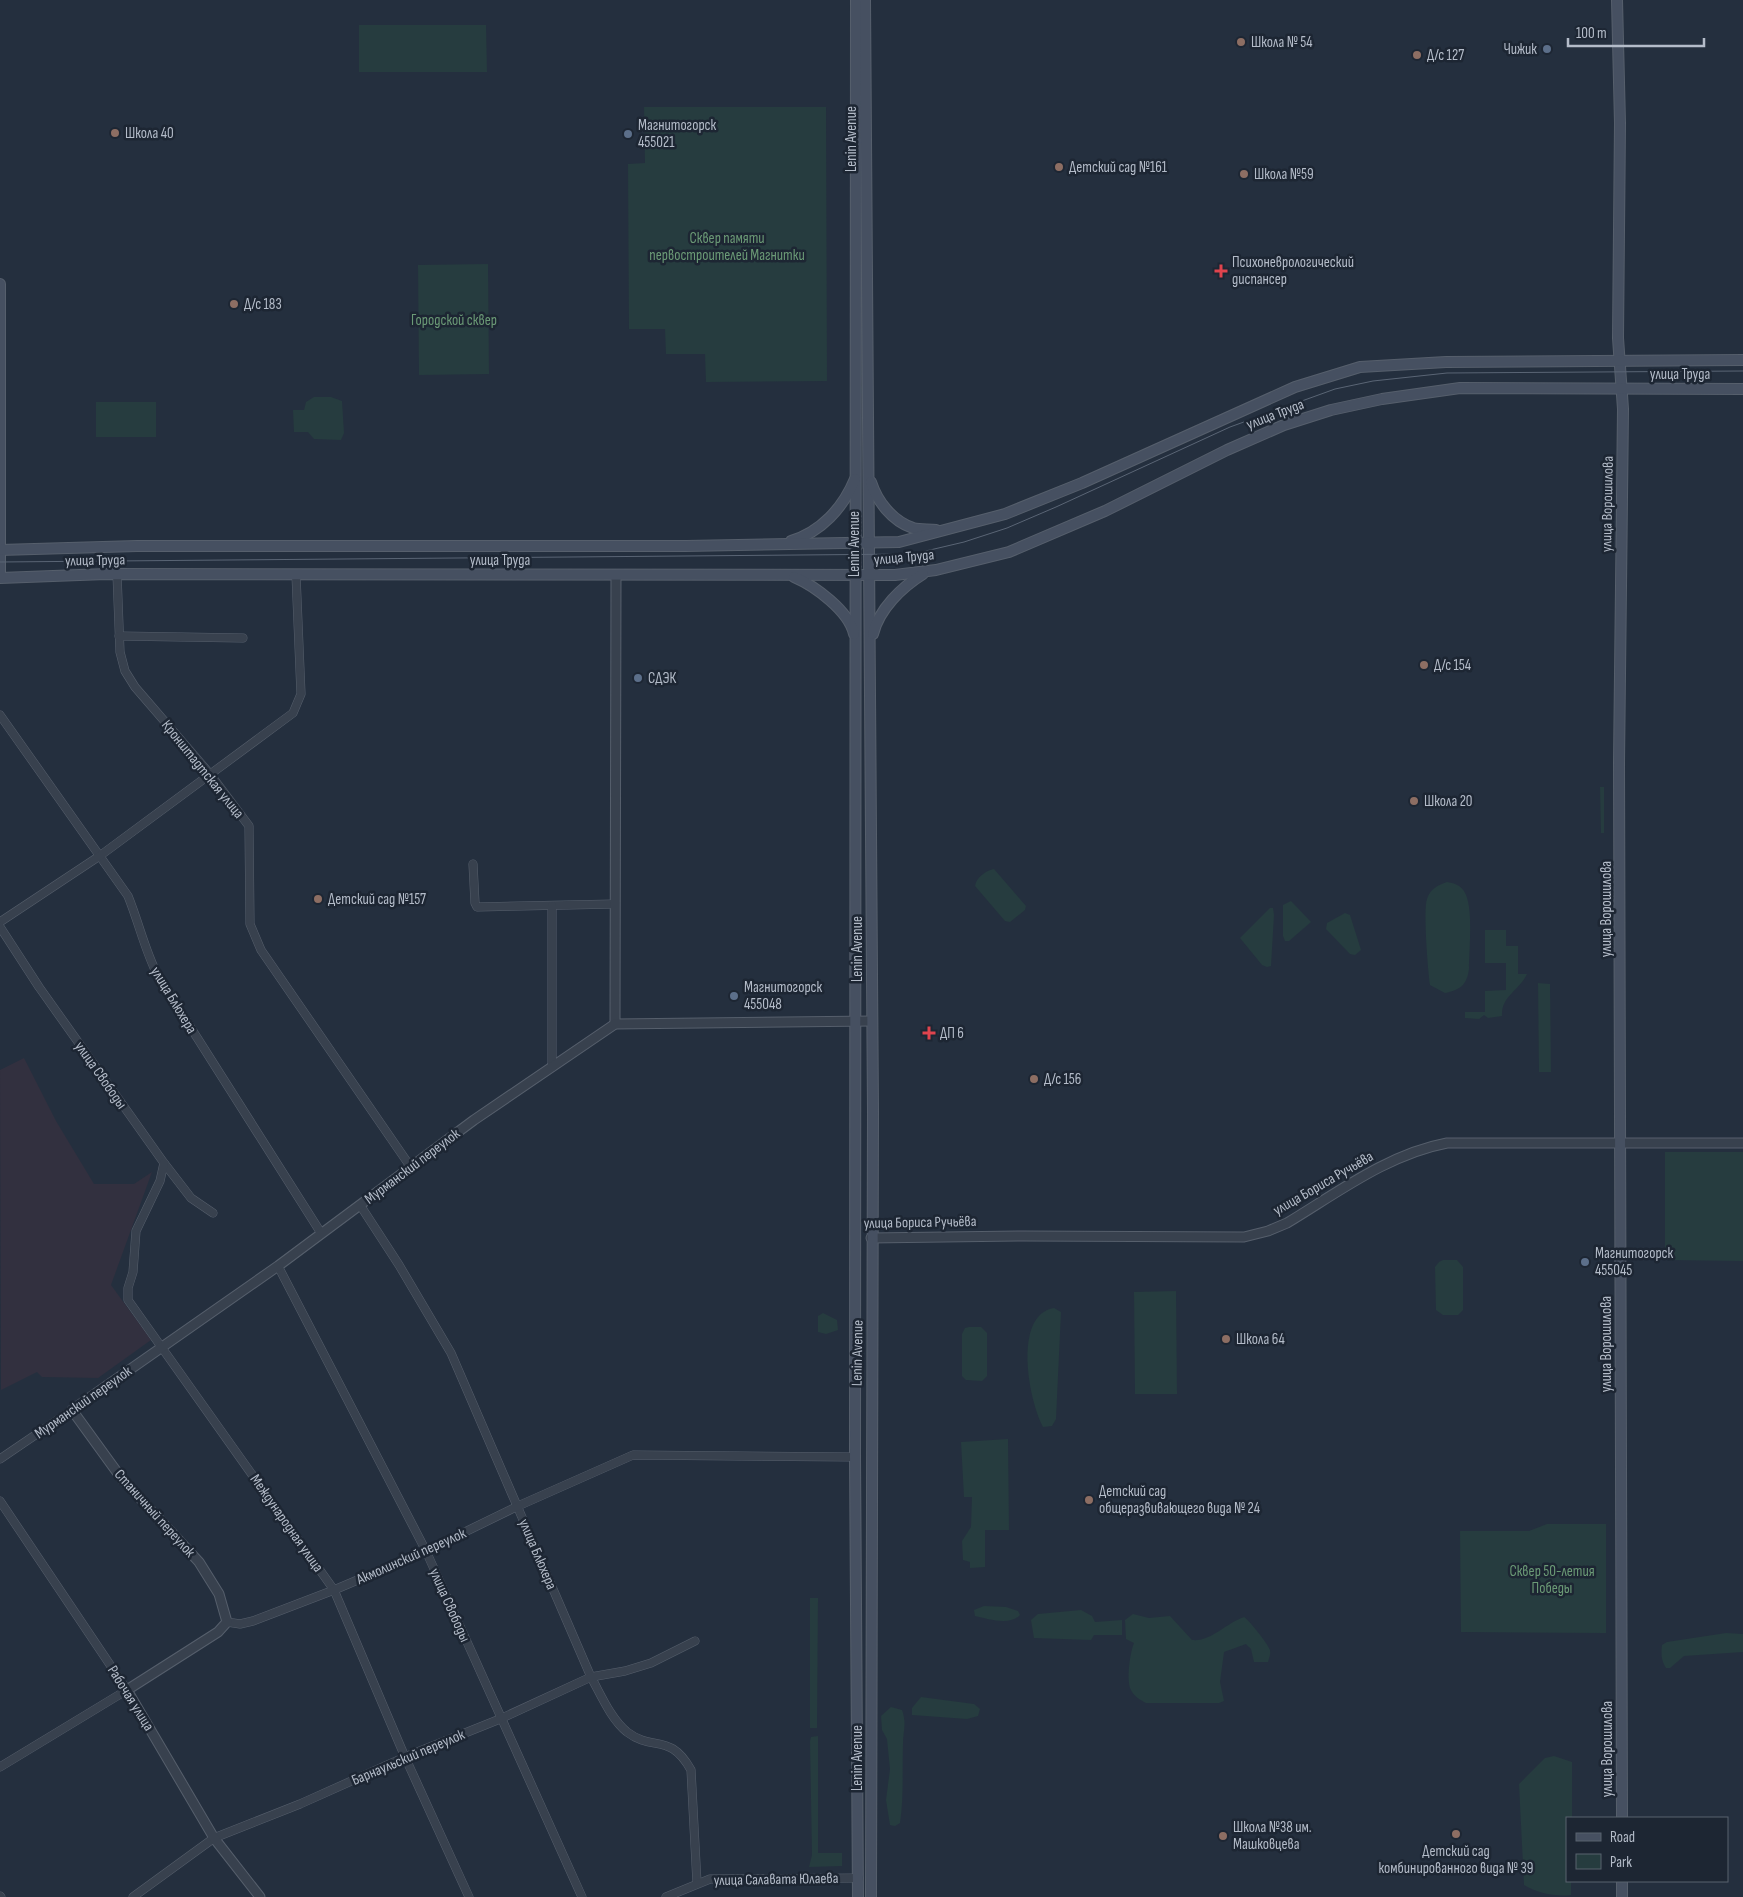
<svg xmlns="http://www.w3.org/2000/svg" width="1743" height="1897" font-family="'Sofia Sans Condensed',sans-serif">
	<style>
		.medical { fill: #32303f }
		.green { fill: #263c3f }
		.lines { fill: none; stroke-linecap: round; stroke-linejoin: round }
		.minor-casing { stroke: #565f6c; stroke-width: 9 }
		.tertiary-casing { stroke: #565f6c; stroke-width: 11 }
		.secondary-casing { stroke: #565f6c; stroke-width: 12 }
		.minor { stroke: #38414e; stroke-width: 8 }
		.tertiary { stroke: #38414e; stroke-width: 9 }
		.secondary { stroke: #465061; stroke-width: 10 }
		.tram { stroke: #5a6575; stroke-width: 1 }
		.education-dot { fill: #8d6e63; stroke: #1d2633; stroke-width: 2 }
		.service-dot { fill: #5c6f8a; stroke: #1d2633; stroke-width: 2 }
		.health-dot { fill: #e0444e; stroke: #1d2633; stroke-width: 2 }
		.labels { text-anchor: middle; stroke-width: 5; stroke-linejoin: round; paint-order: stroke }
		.poi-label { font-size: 15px; fill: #b4bcc9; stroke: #1d2633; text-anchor: start }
		.street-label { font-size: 15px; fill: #b4bcc9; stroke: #1d2633 }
		.park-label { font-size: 15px; fill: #6b9a76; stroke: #1d2633 }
	</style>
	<rect width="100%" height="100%" fill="#242f3e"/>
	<!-- medical -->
	<path class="medical" d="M24 1058 56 1121 94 1184H134L152 1172 111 1285 151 1340 98 1378 42 1377 37 1372 1 1390 0 1070Z"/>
	<!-- green -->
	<g class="green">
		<path d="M359 25H486L487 72H359Z"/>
		<path d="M644 107H826L827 381 706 382 705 354H666L665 329H629L628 164 645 163Z"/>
		<path d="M488 264 489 374 419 375 418 265Z"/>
		<path d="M314 397H331L342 401 344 433 341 440 314 439 308 432H294L293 410H304L306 402Z"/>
		<rect x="96" y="402" width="60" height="35"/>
		<path d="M1600 787H1604V833H1601Z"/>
		<path d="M994 869 1026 906 1025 910 1010 922 1005 921 975 886C976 878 986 870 994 869Z"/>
		<path d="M1447 882C1454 883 1460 885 1464 891 1474 906 1469 950 1469 969 1467 985 1460 990 1445 993L1430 985C1428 972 1423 909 1427 899 1430 889 1438 885 1447 882Z"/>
		<path d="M1291 901 1311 922 1289 941H1285L1283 936V905Z"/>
		<path d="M1270 908H1273L1274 915 1271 966 1267 967 1262 965 1240 938Z"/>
		<path d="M1345 913 1350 915 1361 950 1355 955 1350 954 1326 929 1327 923Z"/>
		<path d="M1485 930H1506V946H1518V974H1527C1519 991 1501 996 1502 1016L1488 1018 1484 1015 1479 1019 1465 1018V1012H1485V991L1506 990V963H1485Z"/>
		<path d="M1538 983 1550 984 1551 1072H1539Z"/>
		<path d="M1665 1152H1743V1261L1665 1260Z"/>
		<path d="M1443 1260H1457L1463 1267V1310L1458 1315H1443L1436 1310 1435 1267 1439 1262Z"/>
		<path d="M1176 1291 1177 1394H1135L1134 1292Z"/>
		<path d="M1054 1308 1061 1312 1056 1419 1052 1426 1043 1427C1029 1402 1012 1315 1054 1308Z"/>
		<path d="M823 1313 837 1320 838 1330 826 1334 818 1332V1316Z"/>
		<path d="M969 1327H981L987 1333V1376L982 1381 966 1380 962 1376V1334L965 1328Z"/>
		<path d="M1008 1439 1009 1530H985V1567L970 1568V1562L963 1560 962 1541 971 1527 972 1497H964L961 1442Z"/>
		<path d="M1547 1524H1606V1633L1461 1632 1460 1531H1529Z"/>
		<path d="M810 1598H818L817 1728H810Z"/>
		<path d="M984 1606 1006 1607 1018 1611 1020 1615C1010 1626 988 1619 975 1616L974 1610Z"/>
		<path d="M1081 1610 1092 1616 1095 1622 1122 1620V1635H1094L1091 1640 1034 1638 1031 1620 1038 1614Z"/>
		<path d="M1133 1614 1149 1618 1170 1616 1192 1640C1211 1642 1226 1623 1244 1617 1249 1620 1268 1644 1270 1650 1271 1654 1269 1658 1268 1662H1254L1251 1649 1246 1644 1224 1652 1220 1682 1224 1701 1219 1703H1146C1140 1700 1134 1696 1131 1690 1126 1681 1130 1652 1134 1643L1126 1639 1125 1620Z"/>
		<path d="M1726 1633 1743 1634V1652L1684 1656 1670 1668H1666C1661 1660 1661 1654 1662 1645L1667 1642Z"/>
		<path d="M921 1697 974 1704 980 1709 978 1716 967 1719 912 1715V1708Z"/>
		<path d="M891 1707 902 1710C907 1724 903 1731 903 1744 902 1771 904 1797 900 1823L895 1826 890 1825 886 1800 890 1769 887 1739 882 1730 881 1716Z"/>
		<path d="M818 1736V1853H842V1866L809 1867 812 1855 810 1741 811 1737Z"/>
		<path d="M1554 1756 1572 1762V1818H1567V1881H1571V1895C1556 1897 1537 1893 1524 1885L1519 1784 1545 1758Z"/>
	</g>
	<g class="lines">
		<!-- minor casing -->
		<g class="minor-casing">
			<g id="minor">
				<path d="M117 574 120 652 125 671 135 687 210 774 249 826 250 924 261 950 410 1166"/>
				<path d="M119 636 243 638"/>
				<path d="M0 715 128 896C139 923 145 951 158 976L321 1233"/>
				<path d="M473 864 475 903 477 907 615 904"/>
				<path d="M552 906V1067"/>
				<path d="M0 922 101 855 293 713 301 694 296 575"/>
				<path d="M0 927 39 987 164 1163 191 1198 213 1213"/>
				<path d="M164 1163 160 1181 136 1231 133 1272 128 1288V1300L334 1590 405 1757 469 1897"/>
				<path d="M360 1205 399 1265 451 1353 591 1677C601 1695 611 1719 627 1732 653 1752 670 1732 691 1770L697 1883"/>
				<path d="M278 1266 426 1551 582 1897"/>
				<path d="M0 1459 72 1410"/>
				<path d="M0 1501 127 1690 0 1767"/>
				<path d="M227 1622 240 1624 253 1621 334 1590 426 1551 518 1506 633 1455 855 1457"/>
				<path d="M0 1896 1 1897"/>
				<path d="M133 1897 214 1838 300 1804 405 1757 500 1719 591 1677 625 1671 651 1663 695 1641"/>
				<path d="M666 1897 710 1879 859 1878"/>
			</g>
		</g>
		<!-- tertiary casing -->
		<g class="tertiary-casing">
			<g id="tertiary">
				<path d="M615 1024 616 576"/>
				<path d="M871 1238 1024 1236 1244 1237 1268 1231 1287 1223C1337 1193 1388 1154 1447 1143H1743"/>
				<path d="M260 1897 214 1838 127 1690 218 1632 227 1622 219 1594 199 1562 122 1479 72 1410 278 1266 474 1120 615 1024 872 1021"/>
			</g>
		</g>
		<!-- secondary casing -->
		<g class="secondary-casing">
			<g id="secondary">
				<path d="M856 0 855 1457 858 1897"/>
				<path d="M865 0 873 1112 871 1897"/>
				<path d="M1617 0 1620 123 1618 338 1623 409 1619 763 1622 1818"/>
				<path d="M0 284V578L106 574 895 575 936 570 1009 552 1105 511 1227 450 1284 425 1331 410 1382 399 1460 388 1743 389"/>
				<path d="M871 482C877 501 892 521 913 528 920 530 929 529 936 530"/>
				<path d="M791 541C821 532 843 508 855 479"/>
				<path d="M0 550 137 546H686L899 542 1005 514 1082 483 1295 387 1360 367 1446 362 1743 360"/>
				<path d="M794 577C815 586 849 611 854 634"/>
				<path d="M873 634C879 609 902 587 923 574"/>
				<path d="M1622 1881V1897"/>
			</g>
		</g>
		<!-- minor -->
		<use href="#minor" class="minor"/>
		<!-- tertiary -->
		<use href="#tertiary" class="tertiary"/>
		<!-- secondary -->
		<use href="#secondary" class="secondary"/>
		<!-- tram -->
		<path class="tram" d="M0 562 913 554 964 542 1007 528 1056 507 1230 427 1335 389 1373 381 1447 373 1743 371"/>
	</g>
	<!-- markers -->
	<g class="education-dot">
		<circle cx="1241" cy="42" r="5"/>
		<circle cx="1417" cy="55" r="5"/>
		<circle cx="115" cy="133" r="5"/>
		<circle cx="1059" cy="167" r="5"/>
		<circle cx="1244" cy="174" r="5"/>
		<circle cx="234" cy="304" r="5"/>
		<circle cx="1424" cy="665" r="5"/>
		<circle cx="1414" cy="801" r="5"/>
		<circle cx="318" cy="899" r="5"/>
		<circle cx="1034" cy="1079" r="5"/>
		<circle cx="1226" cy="1339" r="5"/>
		<circle cx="1089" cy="1500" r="5"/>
		<circle cx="1456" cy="1834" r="5"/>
		<circle cx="1223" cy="1836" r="5"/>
	</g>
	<g class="service-dot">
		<circle cx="1547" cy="49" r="5"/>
		<circle cx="628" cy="134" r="5"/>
		<circle cx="638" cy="678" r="5"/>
		<circle cx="734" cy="996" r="5"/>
		<circle cx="1585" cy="1262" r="5"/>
	</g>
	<g class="health-dot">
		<path d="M1218.5 263.5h5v5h5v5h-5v5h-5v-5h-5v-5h5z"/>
		<path d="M926.5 1025.5h5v5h5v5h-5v5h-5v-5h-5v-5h5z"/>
	</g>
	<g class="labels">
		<!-- poi labels -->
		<g class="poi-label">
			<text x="1251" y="47">Школа № 54</text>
			<text x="1537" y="54" text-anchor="end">Чижик</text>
			<text x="1427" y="60">Д/с 127</text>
			<text x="638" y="130">Магнитогорск<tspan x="638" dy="17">455021</tspan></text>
			<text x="125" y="138">Школа 40</text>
			<text x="1069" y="172">Детский сад №161</text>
			<text x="1254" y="179">Школа №59</text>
			<text x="1232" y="267">Психоневрологический<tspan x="1232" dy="17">диспансер</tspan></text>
			<text x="244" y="309">Д/с 183</text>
			<text x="1434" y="670">Д/с 154</text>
			<text x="648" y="683">СДЭК</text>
			<text x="1424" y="806">Школа 20</text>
			<text x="328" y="904">Детский сад №157</text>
			<text x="744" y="992">Магнитогорск<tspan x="744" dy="17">455048</tspan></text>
			<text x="940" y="1038">ДП 6</text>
			<text x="1044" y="1084">Д/с 156</text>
			<text x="1595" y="1258">Магнитогорск<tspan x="1595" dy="17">455045</tspan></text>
			<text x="1236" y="1344">Школа 64</text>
			<text x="1099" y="1496">Детский сад<tspan x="1099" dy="17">общеразвивающего вида № 24</tspan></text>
			<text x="1233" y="1832">Школа №38 им.<tspan x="1233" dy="17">Машковцева</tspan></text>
			<text x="1456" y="1856" text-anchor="middle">Детский сад<tspan x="1456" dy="17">комбинированного вида № 39</tspan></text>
		</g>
		<!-- street labels -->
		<g class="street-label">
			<text transform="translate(851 139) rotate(-90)" y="5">Lenin Avenue</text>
			<text x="1680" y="379">улица Труда</text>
			<text transform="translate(1275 414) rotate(-21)" y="5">улица Труда</text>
			<text transform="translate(1607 504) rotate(-89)" y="5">улица Ворошилова</text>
			<text transform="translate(854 544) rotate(-90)" y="5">Lenin Avenue</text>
			<text transform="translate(904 557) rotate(-5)" y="5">улица Труда</text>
			<text transform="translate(95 560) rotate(-1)" y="5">улица Труда</text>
			<text x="500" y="565">улица Труда</text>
			<text transform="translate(203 769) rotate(51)" y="5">Кронштадтская улица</text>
			<text transform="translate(1606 909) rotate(-90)" y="5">улица Ворошилова</text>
			<text transform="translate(857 949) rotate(-90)" y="5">Lenin Avenue</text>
			<text transform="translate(174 1000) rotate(59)" y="5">улица Блюхера</text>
			<text transform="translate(101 1075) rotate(55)" y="5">улица Свободы</text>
			<text transform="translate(412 1166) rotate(-37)" y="5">Мурманский переулок</text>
			<text transform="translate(1323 1183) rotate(-30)" y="5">улица Бориса Ручьёва</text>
			<text transform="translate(920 1222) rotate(-1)" y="5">улица Бориса Ручьёва</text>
			<text transform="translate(1606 1344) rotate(-90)" y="5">улица Ворошилова</text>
			<text transform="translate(857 1353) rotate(-89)" y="5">Lenin Avenue</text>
			<text transform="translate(83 1402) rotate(-35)" y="5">Мурманский переулок</text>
			<text transform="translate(155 1513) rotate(48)" y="5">Станичный переулок</text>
			<text transform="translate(287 1523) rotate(55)" y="5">Международная улица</text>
			<text transform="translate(538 1554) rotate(67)" y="5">улица Блюхера</text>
			<text transform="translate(411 1556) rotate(-24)" y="5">Акмолинский переулок</text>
			<text transform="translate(450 1605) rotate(66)" y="5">улица Свободы</text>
			<text transform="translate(131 1698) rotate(58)" y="5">Рабочая улица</text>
			<text transform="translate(1607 1749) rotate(-90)" y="5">улица Ворошилова</text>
			<text transform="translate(408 1757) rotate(-23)" y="5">Барнаульский переулок</text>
			<text transform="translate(857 1758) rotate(-90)" y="5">Lenin Avenue</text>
			<text transform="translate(776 1879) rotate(-1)" y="5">улица Салавата Юлаева</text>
		</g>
		<!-- park labels -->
		<g class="park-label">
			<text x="727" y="243">Сквер памяти<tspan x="727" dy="17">первостроителей Магнитки</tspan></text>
			<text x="454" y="325">Городской сквер</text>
			<text x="1552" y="1576">Сквер 50-летия<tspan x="1552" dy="17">Победы</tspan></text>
		</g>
	</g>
	<!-- legend -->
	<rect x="1566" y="1817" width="162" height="65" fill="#1d2633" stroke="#59626f"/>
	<rect x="1576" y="1833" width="25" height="8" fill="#465061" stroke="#59626f"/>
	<text x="1610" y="1842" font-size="15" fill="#b4bcc9">Road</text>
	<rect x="1576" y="1854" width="25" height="15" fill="#263c3f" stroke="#59626f"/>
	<text x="1610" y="1867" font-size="15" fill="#b4bcc9">Park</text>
	<!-- scale -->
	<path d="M1568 38v8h136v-8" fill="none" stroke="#b4bcc9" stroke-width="2.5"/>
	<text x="1576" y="38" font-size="15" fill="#b4bcc9" stroke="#1d2633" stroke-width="4" paint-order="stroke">100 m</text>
</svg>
